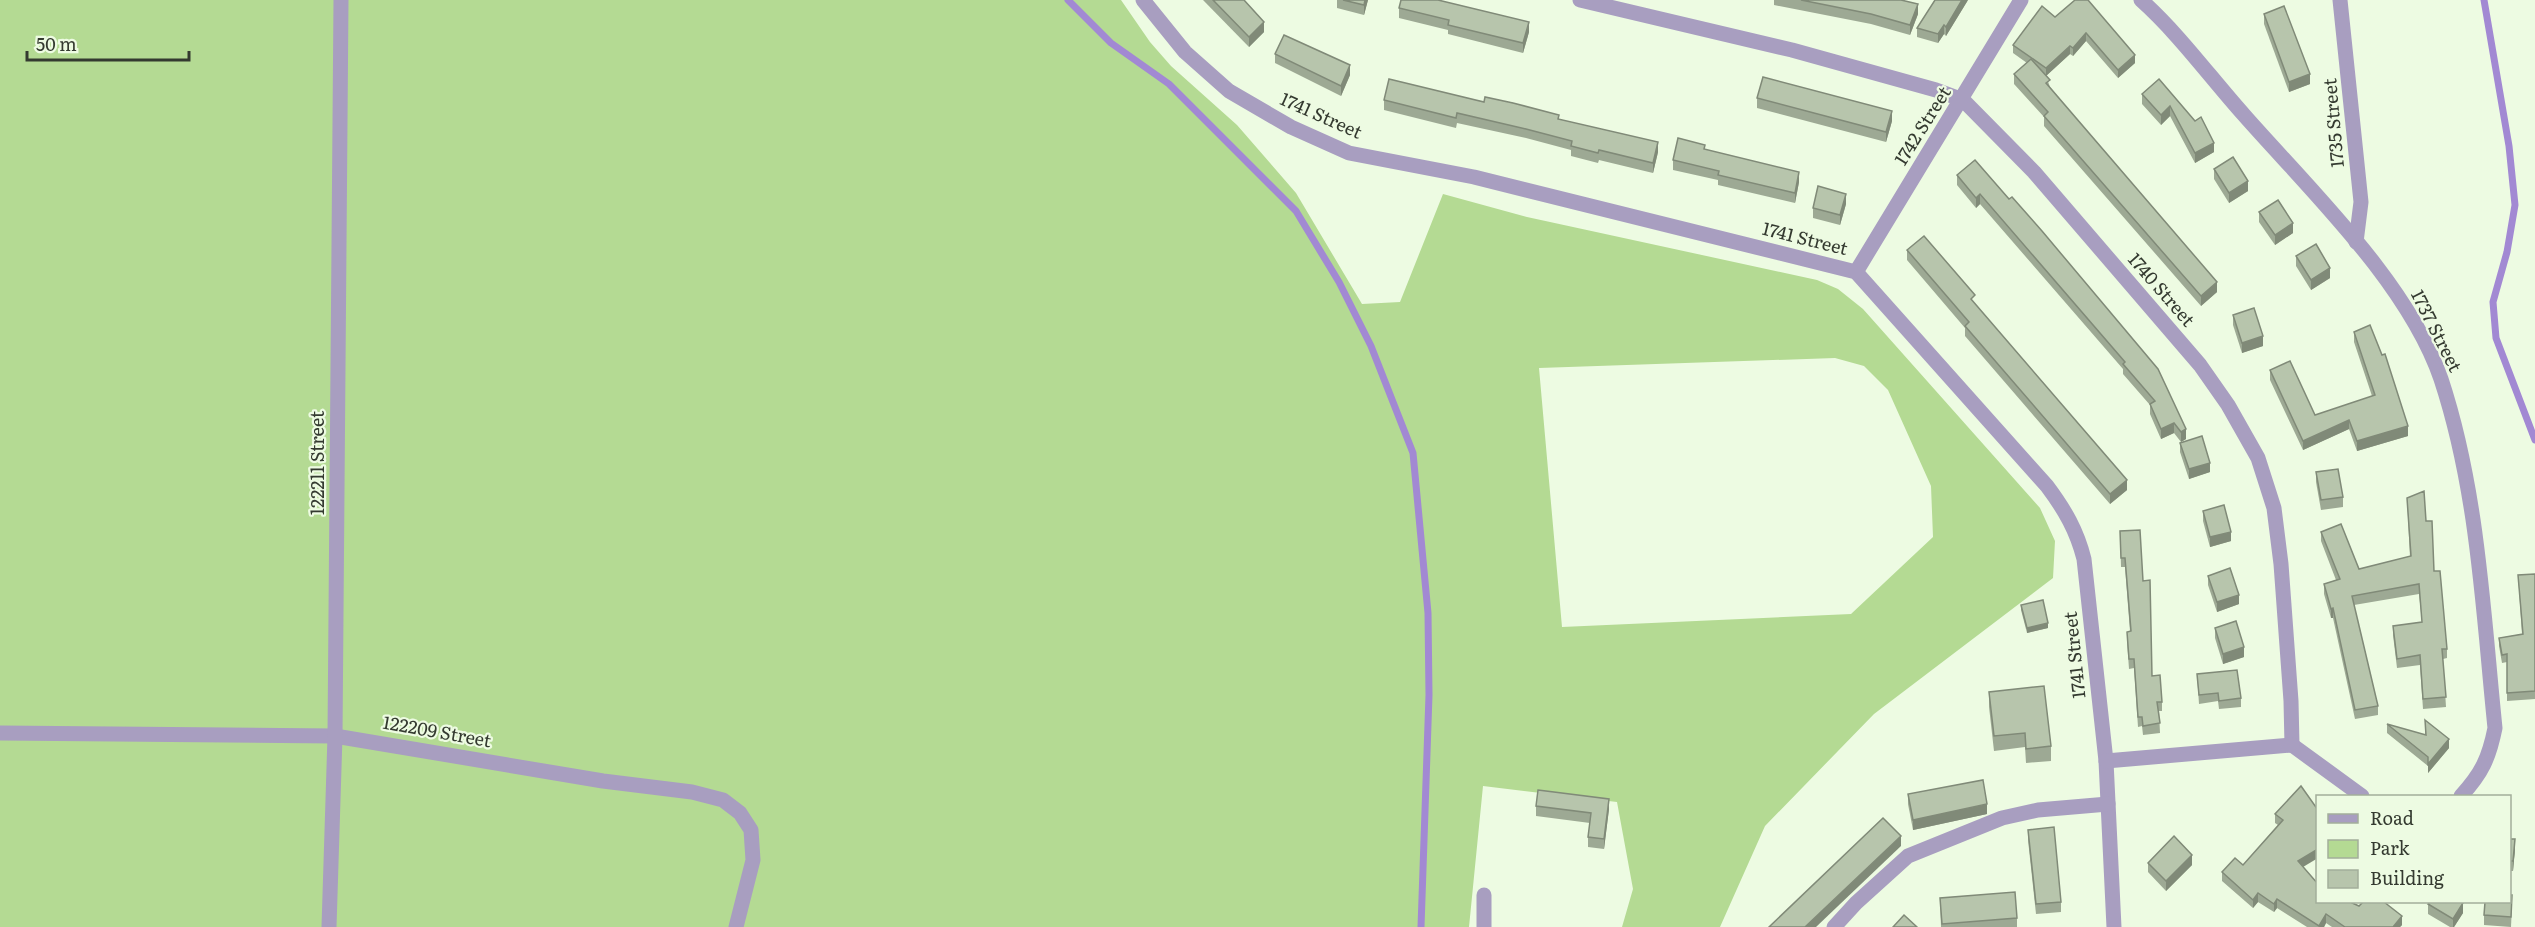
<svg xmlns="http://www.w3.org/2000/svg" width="2535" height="927" font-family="Literata,serif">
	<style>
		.green { fill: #b4da93; fill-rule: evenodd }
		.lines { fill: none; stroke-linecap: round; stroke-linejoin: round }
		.stream { stroke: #a289d3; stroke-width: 7 }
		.minor { stroke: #a89ec0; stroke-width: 15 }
		.wall { fill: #9da994 }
		.shaded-wall { fill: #808a78 }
		.building { fill: #b7c5ac; stroke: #808a78; stroke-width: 1.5 }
		.labels { text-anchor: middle; stroke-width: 4.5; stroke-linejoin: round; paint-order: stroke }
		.street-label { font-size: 18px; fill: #343a30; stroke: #edfbe2 }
	</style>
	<rect width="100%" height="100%" fill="#edfbe2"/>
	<!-- green -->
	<path class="green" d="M0 0H1121L1150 42 1171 66 1237 125 1296 193 1362 304 1400 302 1443 194 1527 217 1817 280 1838 289 1863 309 2040 508 2055 541 2053 578 1874 714 1765 826 1720 927H1622L1633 889 1617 802 1483 786 1469 927H0ZM1835 358 1864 366 1888 390 1931 486 1933 537 1851 614 1562 627 1539 368Z"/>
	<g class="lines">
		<!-- stream -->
		<g class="stream">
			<path d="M1068 0 1111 43 1169 84 1296 211 1339 282 1371 346 1413 453 1428 613 1429 695 1421 927"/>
			<path d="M2484 0 2509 146 2515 205 2507 252 2493 302 2496 338 2535 440"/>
		</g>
		<!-- minor -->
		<g class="minor">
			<path d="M1143 0 1185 52 1229 91 1291 127 1349 153 1474 177 1856 272 2047 486C2065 510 2077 531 2084 559L2106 761 2114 927"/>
			<path d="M1580 0 1792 50 1936 90 1963 100 2034 172 2200 365 2228 405 2258 458 2274 508 2281 564 2291 701 2292 745"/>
			<path d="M2141 0C2179 34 2210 77 2244 115 2310 190 2408 283 2441 379 2478 491 2483 611 2495 728 2489 758 2482 773 2461 796"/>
			<path d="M2340 0 2361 202 2356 242"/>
			<path d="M1856 272 2021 0"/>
			<path d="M0 733 335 736 603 781 692 792 723 800 740 813 751 830 753 860 736 927"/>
			<path d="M2292 745 2362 796"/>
			<path d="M2106 761 2292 745"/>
			<path d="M329 927 335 736 341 0"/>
			<path d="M1484 927V895"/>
			<path d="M1834 927 1856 903 1908 856 2002 818 2038 810 2108 804"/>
		</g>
	</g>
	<!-- wall -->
	<g class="wall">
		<path d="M1203 0H1244L1264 32 1249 47Z"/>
		<path d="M1337 0H1368L1364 15 1337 8Z"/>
		<path d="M1774 0H1901L1918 14 1910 35 1871 24 1774 5Z"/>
		<path d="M1968 0 1946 36 1944 34 1938 43 1917 37V28Z"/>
		<path d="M2075 0 2135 63 2118 78 2086 41 2073 56 2070 54 2046 76 2050 87 2217 292 2201 306 2044 126V117L2014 84V74L2027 63 2013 53V45L2055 17Z"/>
		<path d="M1399 8 1529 32 1523 53 1448 34V30L1399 18Z"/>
		<path d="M2264 14 2310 84 2289 92 2264 24Z"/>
		<path d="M1275 54 1350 75 1341 96 1275 63Z"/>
		<path d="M2159 79 2214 152 2195 163 2170 116 2161 125 2142 104V94Z"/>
		<path d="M1757 98 1892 121 1886 142 1757 108Z"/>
		<path d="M1384 100 1484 102 1559 119 1658 152 1653 173 1599 160 1598 163 1571 156V150L1526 138 1457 123 1456 128 1384 110Z"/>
		<path d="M1705 150 1799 182 1795 203 1718 185V180L1673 170V160Z"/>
		<path d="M1975 160 2158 369 2186 439 2181 442 2174 433 2161 439 2150 414V405L2123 374V369L1980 204 1976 208 1957 185V175Z"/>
		<path d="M2214 169 2248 191 2229 203 2214 179Z"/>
		<path d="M1846 204 1840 225 1813 218V208Z"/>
		<path d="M2259 212 2293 233 2275 245 2259 222Z"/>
		<path d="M1907 250 2127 490 2110 504 1965 336V328L1907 260Z"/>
		<path d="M2296 256 2330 278 2311 290 2296 266Z"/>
		<path d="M2233 315 2263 346 2242 353 2233 325Z"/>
		<path d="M2354 332 2408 436 2357 451 2349 429 2303 450 2270 380V370L2315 415 2372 396 2354 342Z"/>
		<path d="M2180 443 2210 472 2189 479 2180 452Z"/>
		<path d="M2316 472 2343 497V507L2321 510 2316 482Z"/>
		<path d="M2407 498 2426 521 2447 649V658L2443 659 2446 707 2423 709 2420 665 2397 668 2393 635V626L2422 622 2419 594 2354 605 2378 706V715L2355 719 2333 618H2331L2324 594V584L2336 580 2321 541V532L2359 569 2410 557Z"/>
		<path d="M2203 511 2231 541 2210 547 2203 521Z"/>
		<path d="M2120 531 2143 581 2152 676 2162 702V711H2159L2160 733 2143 735 2142 726 2138 727 2134 668 2129 669 2127 641 2130 631 2125 567H2121Z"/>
		<path d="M2535 574V699L2507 701V662L2502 663 2499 646V638L2522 634 2518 575Z"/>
		<path d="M2208 576 2239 604 2217 612 2208 585Z"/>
		<path d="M2021 605 2048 628 2027 633 2021 610Z"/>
		<path d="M2215 628 2244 657 2223 664 2215 638Z"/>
		<path d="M2197 674 2241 698V707L2219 709 2218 701 2199 704Z"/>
		<path d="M1989 692 2051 746V761L2026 763 2025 747 1994 751 1989 707Z"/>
		<path d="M2425 720 2449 748 2428 773V766L2387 733V724L2425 735Z"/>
		<path d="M2301 786 2303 867 2316 883 2359 906 2402 925 2400 927H2332L2326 923 2324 927H2307L2277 908 2274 912 2258 902 2253 908 2222 881V872L2243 865 2278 825 2275 823V814Z"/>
		<path d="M1908 794 1987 814 1913 830 1908 804Z"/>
		<path d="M1536 806 1609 809 1604 849 1588 847V837L1590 823 1536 816Z"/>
		<path d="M2028 830 2061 902V912L2036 914 2028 840Z"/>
		<path d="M2510 839 2515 849 2513 871H2510Z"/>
		<path d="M2148 863 2192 865 2166 891 2148 872Z"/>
		<path d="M1940 898 2017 918V927H1941Z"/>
		<path d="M2428 904 2463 913 2454 927H2450L2428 914Z"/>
		<path d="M2512 905 2511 927 2484 925V915Z"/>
	</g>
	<!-- shaded-wall -->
	<g class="shaded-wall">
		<path d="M1365 0H1368L1364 15V5Z"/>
		<path d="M1962 0H1968L1946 36V27Z"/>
		<path d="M1918 4V14L1910 35V25Z"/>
		<path d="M1264 22V32L1249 47V37Z"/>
		<path d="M1529 22V32L1523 53V43Z"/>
		<path d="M1944 25V34L1938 43V34Z"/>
		<path d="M2086 33V41L2073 56V48Z"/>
		<path d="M2070 46V54L2046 76V68Z"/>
		<path d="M2135 55V63L2118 78V70Z"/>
		<path d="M1350 65V75L1341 96V86Z"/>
		<path d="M2310 74V84L2289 92V82Z"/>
		<path d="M2170 106V116L2161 125V115Z"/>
		<path d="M1892 111V121L1886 142V132Z"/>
		<path d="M1658 142V152L1653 173V163Z"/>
		<path d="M2214 143V152L2195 163V153Z"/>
		<path d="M1799 172V182L1795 203V193Z"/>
		<path d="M2248 181V191L2229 203V193Z"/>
		<path d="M1846 194V204L1840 225V215Z"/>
		<path d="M1980 194V204L1976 208V198Z"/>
		<path d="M2293 223V233L2275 245V235Z"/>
		<path d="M2330 268V278L2311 290V280Z"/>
		<path d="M2217 282V292L2201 306V296Z"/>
		<path d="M2263 336V346L2242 353V343Z"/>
		<path d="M2349 420V429L2303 450V441Z"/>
		<path d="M2174 423V433L2161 439V429Z"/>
		<path d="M2408 426V436L2357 451V441Z"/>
		<path d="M2186 429V439L2181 442V432Z"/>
		<path d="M2210 463V472L2189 479V469Z"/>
		<path d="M2127 480V490L2110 504V494Z"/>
		<path d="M2231 532V541L2210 547V537Z"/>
		<path d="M2239 595V604L2217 612V602Z"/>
		<path d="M2333 608V618H2331V609Z"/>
		<path d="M2048 623V628L2027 633V628Z"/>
		<path d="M2244 647V657L2223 664V654Z"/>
		<path d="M2449 739V748L2428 773V764Z"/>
		<path d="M1609 799V809L1604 849V839Z"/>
		<path d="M1987 804V814L1913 830V820Z"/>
		<path d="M1901 836V846L1816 927H1805Z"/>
		<path d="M2515 839V849L2513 871V861Z"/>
		<path d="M2318 849V858L2298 870V861Z"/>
		<path d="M2192 855V865L2166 891V881Z"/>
		<path d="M2258 893V902L2253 908V900Z"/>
		<path d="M2277 899V908L2274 912V904Z"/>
		<path d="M2463 903V913L2454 927H2453V919Z"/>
		<path d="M2326 914V923L2324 927H2319Z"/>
		<path d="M2402 916V925L2400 927H2393Z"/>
	</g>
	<!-- building -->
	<g class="building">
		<path d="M1213 0H1244L1264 22 1249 37Z"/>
		<path d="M1343 0H1365L1364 5Z"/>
		<path d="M1401 0H1438L1529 22 1523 43 1448 25 1449 20 1399 8Z"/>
		<path d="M1801 0H1901L1918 4 1910 25 1871 14Z"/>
		<path d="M1935 0H1962L1946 27 1944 25 1938 34 1917 28Z"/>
		<path d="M2075 0H2088L2135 55 2118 70 2086 33 2073 48 2070 46 2046 68 2013 45 2042 6 2055 17Z"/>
		<path d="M2284 6 2310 74 2289 82 2264 14Z"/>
		<path d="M1284 35 1350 65 1341 86 1275 54Z"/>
		<path d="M2031 59 2050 80 2046 83 2217 282 2201 296 2044 116 2048 112 2014 74Z"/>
		<path d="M1763 77 1892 111 1886 132 1757 98Z"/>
		<path d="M1389 79 1484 102 1485 97 1513 103 1559 115 1558 119 1658 142 1653 163 1599 150 1598 153 1571 146 1572 141 1526 129 1457 113 1456 118 1384 100Z"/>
		<path d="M2159 79 2195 121 2201 117 2214 143 2195 153 2170 106 2161 115 2142 94Z"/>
		<path d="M1678 138 1705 145 1704 149 1799 172 1795 193 1718 175 1719 171 1673 160Z"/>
		<path d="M2233 157 2248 181 2229 193 2214 169Z"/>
		<path d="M1975 160 2009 199 2012 197 2042 231 2158 369 2186 429 2181 432 2174 423 2161 429 2150 404 2155 401 2123 364 2125 362 1980 194 1976 198 1957 175Z"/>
		<path d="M1818 186 1846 194 1840 215 1813 208Z"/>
		<path d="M2278 200 2293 223 2275 235 2259 212Z"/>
		<path d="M1924 236 1975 295 1971 299 2127 480 2110 494 1965 326 1969 322 1907 250Z"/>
		<path d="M2316 244 2330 268 2311 280 2296 256Z"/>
		<path d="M2254 308 2263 336 2242 343 2233 315Z"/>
		<path d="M2370 325 2382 355 2385 354 2408 426 2357 441 2349 420 2303 441 2270 370 2290 361 2315 415 2375 395 2354 332Z"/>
		<path d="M2202 436 2210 463 2189 469 2180 443Z"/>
		<path d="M2338 469 2343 497 2321 500 2316 472Z"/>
		<path d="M2424 491 2426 521H2432L2434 571H2440L2447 649H2442L2446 697 2423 699 2420 655 2397 659 2393 626 2422 622 2419 584 2352 596 2378 706 2355 710 2333 608 2331 609 2324 584 2340 579 2321 532 2341 524 2359 569 2411 556 2407 498Z"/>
		<path d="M2224 505 2231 532 2210 537 2203 511Z"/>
		<path d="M2140 530 2143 581 2150 580 2152 676 2160 675 2162 702H2157L2160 723 2143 726 2142 717H2138L2134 659H2129L2127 632 2131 631 2125 558H2121L2120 531Z"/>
		<path d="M2230 568 2239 595 2217 602 2208 576Z"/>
		<path d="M2535 574V691L2507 693V654L2502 655 2499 638 2523 634 2518 575Z"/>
		<path d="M2043 600 2048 623 2027 628 2021 605Z"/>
		<path d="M2236 621 2244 647 2223 654 2215 628Z"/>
		<path d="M2237 670 2241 698 2219 701 2218 693 2199 695 2197 674Z"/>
		<path d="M2044 686 2051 746 2026 749 2025 733 1994 736 1989 692Z"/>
		<path d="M2425 720 2449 739 2428 764V757L2387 724 2426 735Z"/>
		<path d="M1983 780 1987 804 1913 820 1908 794Z"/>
		<path d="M2301 786 2318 810V849L2298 861 2318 884V902H2350L2359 906 2363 902H2384L2402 916 2393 927H2345L2326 914 2319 926 2277 899 2274 904 2258 893 2253 900 2222 872 2235 858 2243 865 2283 820 2275 814Z"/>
		<path d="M1538 790 1609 799 1604 839 1588 837 1591 813 1536 806Z"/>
		<path d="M1883 818 1901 836 1805 927H1769Z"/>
		<path d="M2054 827 2061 902 2036 904 2028 830Z"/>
		<path d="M2174 836 2192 855 2166 881 2148 863Z"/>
		<path d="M2510 839H2515L2513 861H2510Z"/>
		<path d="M2015 892 2017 918 1942 924 1940 898Z"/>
		<path d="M2510 895H2512L2511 917 2484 915 2485 902H2510Z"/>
		<path d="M2430 902H2460L2463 903 2453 919 2428 904Z"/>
		<path d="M1904 915 1917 927H1893Z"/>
	</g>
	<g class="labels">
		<!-- street labels -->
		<g class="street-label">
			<text transform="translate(1321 116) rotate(24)" y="6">1741 Street</text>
			<text transform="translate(2334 123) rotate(-95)" y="6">1735 Street</text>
			<text transform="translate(1923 126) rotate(-58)" y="6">1742 Street</text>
			<text transform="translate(1805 239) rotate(14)" y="6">1741 Street</text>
			<text transform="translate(2161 290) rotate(49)" y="6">1740 Street</text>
			<text transform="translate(2436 331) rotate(63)" y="6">1737 Street</text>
			<text transform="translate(318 463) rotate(-90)" y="6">122211 Street</text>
			<text transform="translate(2075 655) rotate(-96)" y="6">1741 Street</text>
			<text transform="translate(437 732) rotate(10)" y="6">122209 Street</text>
		</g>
	</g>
	<!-- legend -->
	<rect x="2316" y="795" width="195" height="108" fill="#edfbe2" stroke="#a3ae9b" stroke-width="1.5"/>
	<rect x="2328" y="814" width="30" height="9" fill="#a89ec0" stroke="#a3ae9b" stroke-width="1.5"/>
	<text x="2370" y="825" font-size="18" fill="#343a30">Road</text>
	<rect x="2328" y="840" width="30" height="18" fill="#b4da93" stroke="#a3ae9b" stroke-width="1.5"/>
	<text x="2370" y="855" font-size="18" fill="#343a30">Park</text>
	<rect x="2328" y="870" width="30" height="18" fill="#b7c5ac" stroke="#a3ae9b" stroke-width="1.5"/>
	<text x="2370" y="885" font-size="18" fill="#343a30">Building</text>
	<!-- scale -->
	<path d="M27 51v9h162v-9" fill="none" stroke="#343a30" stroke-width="3"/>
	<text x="36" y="51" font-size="18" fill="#343a30" stroke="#edfbe2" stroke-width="4.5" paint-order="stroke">50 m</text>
</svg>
